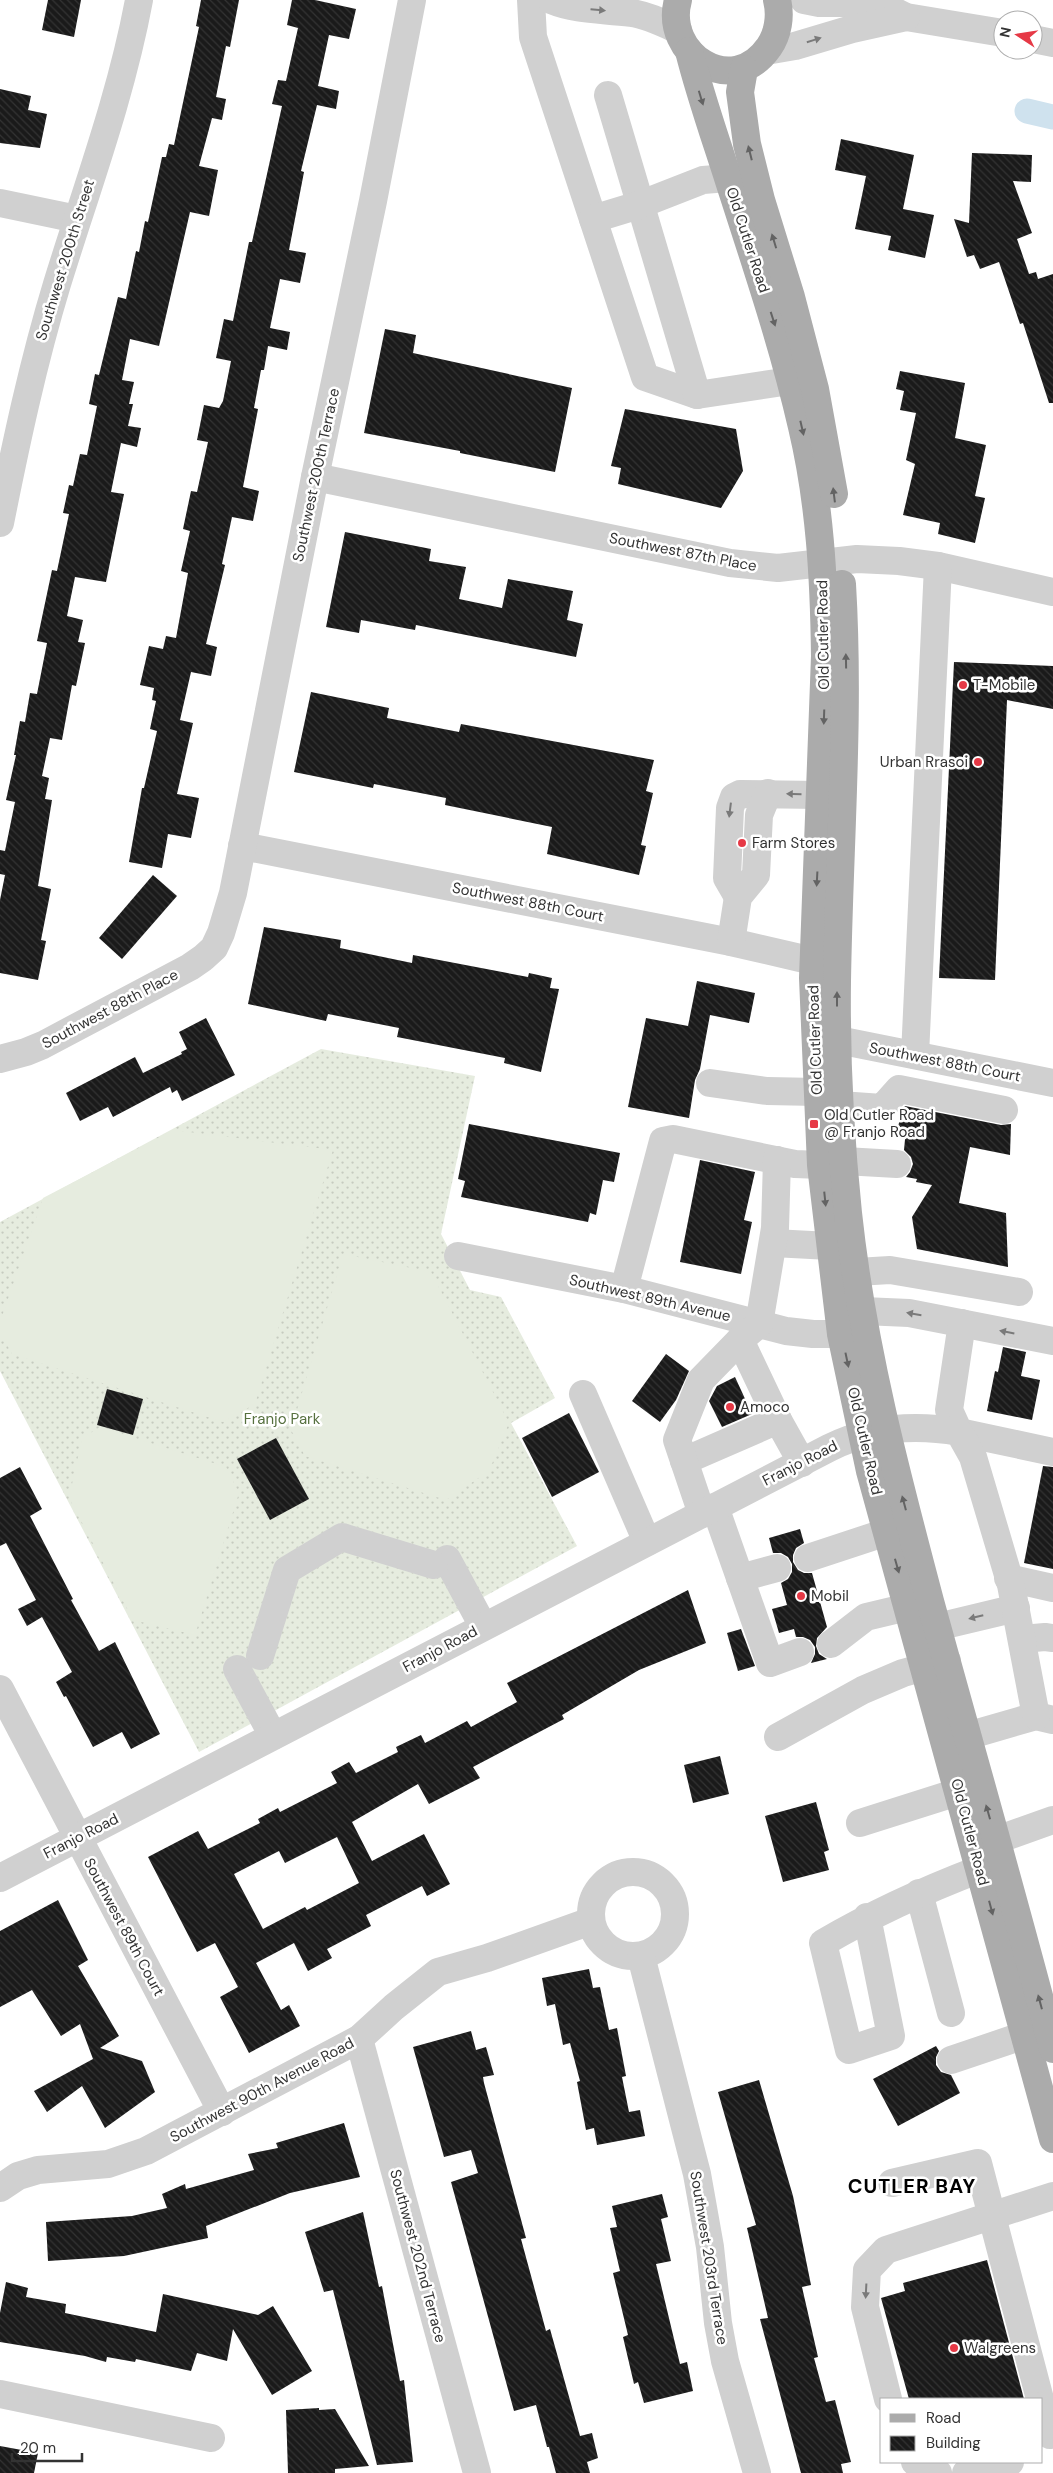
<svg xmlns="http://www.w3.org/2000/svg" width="1053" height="2473" font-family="'DM Sans',sans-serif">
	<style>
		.grass { fill: url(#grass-dots) }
		.garden { fill: #e6ecdf }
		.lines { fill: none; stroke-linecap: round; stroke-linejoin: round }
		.canal { stroke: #cfe2ee; stroke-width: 25 }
		.building { fill: url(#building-back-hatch); fill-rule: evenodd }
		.minor { stroke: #d0d0d0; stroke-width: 28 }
		.major { stroke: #ababab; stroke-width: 28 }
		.oneway { fill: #7a7a7a }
		.oneway2 { fill: #636363 }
		.poi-dot { fill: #e63946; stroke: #fff; stroke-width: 2 }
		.labels { text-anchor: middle; stroke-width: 5; stroke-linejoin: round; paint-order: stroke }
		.street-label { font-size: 15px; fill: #333; stroke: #fff }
		.poi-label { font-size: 15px; fill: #333; stroke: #fff; text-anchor: start }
		.park-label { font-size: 15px; fill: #56703f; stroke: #fff }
		.district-label { font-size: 20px; font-weight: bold; letter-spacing: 1px; fill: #000; stroke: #fff }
	</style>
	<defs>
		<pattern id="grass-dots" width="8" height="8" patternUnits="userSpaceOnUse" patternTransform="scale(1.25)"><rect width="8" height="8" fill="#e6ecdf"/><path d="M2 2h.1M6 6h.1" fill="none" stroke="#c6cbc0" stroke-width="1.8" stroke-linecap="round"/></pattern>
		<pattern id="building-back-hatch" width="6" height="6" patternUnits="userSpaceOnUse" patternTransform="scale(1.25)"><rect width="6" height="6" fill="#1a1a1a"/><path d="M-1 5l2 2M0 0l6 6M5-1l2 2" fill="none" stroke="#333"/></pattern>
	</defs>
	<rect width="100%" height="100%" fill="#fff"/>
	<!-- grass -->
	<path class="grass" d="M321 1049 475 1076 441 1234 470 1290 501 1297 555 1398 511 1423 577 1546 199 1752 0 1371V1222Z"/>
	<!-- garden -->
	<g class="garden">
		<path d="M173 1130 333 1150 255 1404 223 1422 12 1354 0 1332V1322L43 1198Z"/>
		<path d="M343 1254 431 1272 509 1423 489 1471 446 1500 305 1456 291 1430Z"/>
		<path d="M100 1427 226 1467 239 1493 195 1635 133 1620 69 1498 82 1438Z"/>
	</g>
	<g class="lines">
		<!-- canal -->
		<path class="canal" d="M1027 111 1053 117"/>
	</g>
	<!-- building -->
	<g class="building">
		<path d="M48 0H81L74 37 42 30Z"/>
		<path d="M201 0H239L230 47 226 46 216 97 226 99 222 120 212 118 199 166 218 170 209 216 190 212 159 346 130 339 122 380 134 382 129 404H133L128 426 141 428 137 447 121 443 111 492 124 494 106 582 75 577 67 616 83 620 78 642 85 643 76 686 72 685 62 740 50 738 42 776 49 778 45 799 52 800 38 886 51 889 41 940 46 941 38 980 0 973V900L5 875 0 874V850L5 851 15 802 6 800 16 755H14L20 721 25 722 30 693 37 694 47 643 37 641 52 570 57 571 69 514 63 513 69 485 73 486 80 454 87 455 97 406 89 404 95 374 99 375 118 297 126 299 136 251 139 252 145 221 148 222 162 157H166L169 144 174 145 199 27 196 26Z"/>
		<path d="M292 0H315L356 9 349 39 329 35 318 86 339 91 336 109 317 105 301 171 304 172 289 250 306 253 300 283 280 279 270 328 290 332 287 350 268 346 264 370H261L254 408 258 409 243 487 259 491 253 521 232 517 222 564 225 565 206 644 217 647 211 676 191 672 180 720 193 723 177 794 199 798 191 838 168 834 162 868 129 862 142 788H144L157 731 150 729 156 701 152 700 154 688 140 685 149 646 163 649 166 636 176 638 188 573 181 571 190 531 183 529 191 491 197 492 208 442 197 440 204 405 219 408 223 401 231 361 216 358 224 319 233 321 249 242H252L282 106 272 104 278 80 286 81 298 28 287 25Z"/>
		<path d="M0 89 31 96 28 110 47 114 40 148 0 143Z"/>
		<path d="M841 139 914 155 903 209 934 215 925 258 888 250 891 236 855 229 866 176 835 170Z"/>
		<path d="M972 153 1032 155 1031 182 1013 181 1032 233 1017 239 1029 274 1036 272 1038 279 1053 274V403H1049L1023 323 1020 324 999 262 980 269 974 255 967 257 954 219 969 223Z"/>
		<path d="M385 329 416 335 413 353 572 388 555 472 460 453V451L364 433Z"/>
		<path d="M900 371 965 383 955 438 986 445 975 496 985 498 975 543 938 534 940 523 903 515 915 464 906 460 916 413 900 410 904 391 896 389Z"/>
		<path d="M625 409 736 429 743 471 721 508 618 484 621 468 611 466Z"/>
		<path d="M345 532 431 549 429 561 466 567 459 599 502 608 508 579 573 591 567 620 583 624 576 657 416 625 415 630 361 620 359 633 326 627Z"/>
		<path d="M954 662 1053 666V709L1007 700 995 980 939 978Z"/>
		<path d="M311 692 389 708 387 718 459 732 461 724 654 760 646 791 653 793 641 845 646 846 639 875 547 854 552 827 445 805 446 798 374 784 373 788 294 772Z"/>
		<path d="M153 875 177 896 122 959 99 938Z"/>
		<path d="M264 927 341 940 340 948 412 963 413 955 528 977 529 973 552 978 550 988 559 989 541 1072 504 1063 505 1058 397 1037 399 1028 328 1014 326 1021 248 1004Z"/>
		<path d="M697 981 755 993 749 1023 710 1015 700 1069 695 1080 689 1118 628 1107 646 1018 688 1026Z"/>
		<path d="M206 1018 235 1075 182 1101 177 1090 172 1093 170 1087 113 1117 108 1107 80 1121 66 1093 135 1057 143 1073 182 1054 181 1052 187 1049 179 1032Z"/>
		<path d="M905 1106 1001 1125 1011 1124 1010 1155 970 1147 959 1203 1006 1213 1008 1267 917 1249 912 1217 932 1185 916 1182 917 1179 906 1177 910 1172 913 1164 911 1157 904 1150 906 1129 898 1127 902 1110Z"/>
		<path d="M469 1124 620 1153 614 1182 603 1180 596 1215 590 1213 588 1222 461 1197 465 1181 458 1179Z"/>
		<path d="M700 1160 755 1172 744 1220 752 1222 741 1274 680 1262Z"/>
		<path d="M1003 1347 1026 1352 1021 1376 1040 1380 1032 1420 987 1411 995 1371 998 1372Z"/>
		<path d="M666 1354 689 1371 676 1400 660 1422 632 1401Z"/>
		<path d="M735 1377 752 1414 722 1427 709 1401 717 1386Z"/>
		<path d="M107 1389 143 1399 133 1435 97 1425Z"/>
		<path d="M569 1413 599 1472 552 1497 522 1438Z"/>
		<path d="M276 1438 309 1499 270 1520 237 1459Z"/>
		<path d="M1043 1466 1053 1467V1569L1024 1563Z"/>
		<path d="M20 1467 42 1509 30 1516 73 1599 71 1600 99 1651 115 1642 160 1734 131 1749 122 1732 93 1747 66 1696 64 1697 56 1682 72 1672 42 1617 27 1626 18 1609 36 1600 6 1543 0 1546V1478Z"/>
		<path d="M800 1529 804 1543 796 1548 793 1555V1562L798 1570 804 1573H812L827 1627 817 1638 816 1646 819 1654 827 1659 811 1663 815 1654V1647L810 1640 803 1637H796L794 1629 779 1633 772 1609 787 1605 781 1583 788 1579 792 1572V1564L788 1557 781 1553H773L769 1538Z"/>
		<path d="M688 1590 706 1643 639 1670 562 1715 564 1719 473 1767 480 1778 429 1804 418 1784 352 1822 372 1861 424 1834 450 1884 427 1896 422 1886 366 1915 371 1926 327 1949 332 1958 308 1971 294 1943 256 1963 281 2010 289 2005 300 2026 249 2053 220 1997 238 1987 215 1943 197 1952 148 1857 198 1831 208 1849 260 1823 258 1819 278 1808 280 1812 337 1783 331 1772 349 1762 356 1773 398 1752 396 1747 421 1735 425 1743 467 1721 471 1727 517 1702 507 1683ZM337 1837 359 1883 307 1910 305 1907 263 1929 234 1874 279 1851 285 1863Z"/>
		<path d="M741 1629 755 1666 738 1671 727 1633Z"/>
		<path d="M720 1756 729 1794 693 1803 684 1765Z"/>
		<path d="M816 1802 829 1850 824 1852 829 1870 783 1882 765 1816Z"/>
		<path d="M58 1900 88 1960 78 1966 119 2036 100 2048 142 2061 155 2092 105 2128 82 2086 47 2112 34 2091 93 2059 80 2024 61 2036 32 1990 0 2007V1931Z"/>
		<path d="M589 1969 593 1988 600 1987 609 2030 617 2028 626 2076 622 2077 629 2112 640 2110 645 2136 597 2145 594 2128 586 2130 577 2082 580 2081 570 2043 563 2045 555 2004 547 2006 542 1978Z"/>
		<path d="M471 2031 476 2050 486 2047 494 2075 483 2077 484 2083 526 2238 521 2239 546 2331 550 2329 580 2436 592 2433 598 2458 587 2462 590 2473H556L549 2447H547L536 2405 514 2411 451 2182 478 2173 471 2150 444 2157 420 2072 413 2047Z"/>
		<path d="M936 2046 939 2051 936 2057V2065L941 2072 951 2075 960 2093 898 2126 873 2079Z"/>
		<path d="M759 2080 793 2196 811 2285 802 2287 818 2357 814 2358 826 2402 835 2400 851 2462 841 2464 843 2473H801L760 2319 768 2318 747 2228 756 2225 718 2092Z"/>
		<path d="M344 2123 360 2177 290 2193 206 2226 208 2238 124 2256 48 2261 46 2222 132 2216 167 2208 162 2194 185 2184 186 2189 254 2170 248 2154 278 2148 276 2143Z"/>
		<path d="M662 2194 668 2217 661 2219 671 2261 656 2264 680 2364 687 2362 693 2391 644 2403 638 2382 634 2384 623 2337 628 2335 613 2273 620 2271 610 2228 617 2227 612 2206Z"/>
		<path d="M363 2212 379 2287 382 2286 400 2381 404 2380 413 2462 377 2465 333 2290 324 2292 305 2232Z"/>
		<path d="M987 2260 1024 2399H909L881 2298 905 2291 903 2283Z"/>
		<path d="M6 2282 28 2288 26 2297 66 2304 65 2313 156 2332 163 2294 258 2315 273 2306 312 2371 272 2395 233 2329 227 2361 197 2353 191 2371 136 2359 135 2362 107 2357 106 2362 85 2356 0 2342V2313Z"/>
		<path d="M319 2408V2410L335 2409 369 2466 335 2469V2473H288L286 2410Z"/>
		<path d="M0 2446 38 2453 34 2473H0Z"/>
	</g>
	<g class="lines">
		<!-- minor -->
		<g class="minor">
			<path d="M531 0 533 37 645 377 697 395 790 381"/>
			<path d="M551 0C578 11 602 9 631 13 647 15 663 23 678 30"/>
			<path d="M804 0 819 3H878L906 17 1003 33"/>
			<path d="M1033 39 1053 43"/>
			<path d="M766 51 795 46 852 29 906 17"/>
			<path d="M608 95 697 395"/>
			<path d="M0 203 77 219"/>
			<path d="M593 219 639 205 703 180 728 178"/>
			<path d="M315 477 730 563 778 568 857 559 899 561 938 566 1053 592"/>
			<path d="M0 523C16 443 33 363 57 284 86 190 121 97 139 0"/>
			<path d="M242 846 731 942 813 961"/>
			<path d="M738 897 727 878 730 808 734 797 740 794 821 795"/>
			<path d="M731 942 738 897 756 875 759 815 768 793"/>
			<path d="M838 1040 1053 1083"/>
			<path d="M915 1055 938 566"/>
			<path d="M0 1059 26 1052 43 1045 190 967 203 958 214 948 221 933 233 893 315 477 373 201 412 0"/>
			<path d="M710 1083 767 1091 817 1092"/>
			<path d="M840 1105 882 1108 899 1089 1004 1110"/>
			<path d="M844 1161 897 1164"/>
			<path d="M773 1243 830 1246"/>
			<path d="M458 1256 624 1289 786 1331 813 1334H841"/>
			<path d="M857 1272 890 1270 1019 1292"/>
			<path d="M624 1289 663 1141 673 1139 795 1164 821 1165"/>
			<path d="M863 1311 909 1313 1053 1341"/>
			<path d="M962 1323 949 1410 959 1432 1053 1452"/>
			<path d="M740 1340 778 1420"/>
			<path d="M583 1394 647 1542"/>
			<path d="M684 1461 778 1420 802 1463"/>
			<path d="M715 1507 770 1663 800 1652"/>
			<path d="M702 1514 677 1440 701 1380 740 1340 759 1324 775 1228 777 1160"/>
			<path d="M808 1558 887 1532"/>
			<path d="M447 1559 483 1626"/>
			<path d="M740 1578 777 1568"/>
			<path d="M1008 1578 1053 1588"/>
			<path d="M937 1627 1016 1608"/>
			<path d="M1022 1639 1045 1637 1053 1638"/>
			<path d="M831 1644 866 1617 908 1607"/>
			<path d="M260 1656 287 1570 342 1537 434 1565"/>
			<path d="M237 1669 273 1736"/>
			<path d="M0 1689 222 2112"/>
			<path d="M967 1736 1036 1716 1053 1720"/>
			<path d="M778 1737 863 1690 903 1673 947 1661"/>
			<path d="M860 1823 980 1785"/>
			<path d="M974 1848 1053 1820"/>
			<circle cx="633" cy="1914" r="42"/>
			<path d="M0 1878 829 1448C871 1427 914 1424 959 1432L973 1457 1011 1585 1036 1716"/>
			<path d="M919 1893 951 2013"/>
			<path d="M867 1917 891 2036 849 2050 823 1943C874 1913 925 1890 980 1869"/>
			<path d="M641 1956 697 2174 710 2247 718 2323 725 2361 757 2473"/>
			<path d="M359 2039 477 2473"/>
			<path d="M951 2060 1025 2035"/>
			<path d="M892 2183 978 2163 1040 2399"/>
			<path d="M0 2188 18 2176 38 2170 108 2164 146 2151 359 2039 394 2007 438 1972 487 1958 591 1921"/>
			<path d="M0 2394 211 2438"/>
			<path d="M888 2399 865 2307 867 2270 886 2250 1053 2196"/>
			<path d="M1042 2406 1050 2435"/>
			<path d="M915 2462 938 2473"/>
			<path d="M966 2473 1010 2462"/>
		</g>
		<!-- major -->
		<g class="major">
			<path d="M678 0C663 54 732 100 769 47 778 34 781 16 777 0"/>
			<path d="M689 51C700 95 715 137 729 181 755 262 783 344 802 427 820 503 824 579 825 656L813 978 821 1165 841 1334 870 1471 1053 2139"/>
			<path d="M744 69 740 92 747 144 761 200 791 297 815 389 834 494"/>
			<path d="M842 584C850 717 839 848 837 981 836 1058 840 1136 848 1213 862 1345 896 1473 930 1601 971 1750 1014 1899 1053 2049"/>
		</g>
	</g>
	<!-- one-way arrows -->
	<defs><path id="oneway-solid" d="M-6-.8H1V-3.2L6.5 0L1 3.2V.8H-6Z" transform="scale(1.25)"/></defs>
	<g class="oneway">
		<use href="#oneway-solid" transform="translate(598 10) rotate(5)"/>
		<use href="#oneway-solid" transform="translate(814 40) rotate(-17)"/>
		<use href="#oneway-solid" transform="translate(794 794) rotate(-179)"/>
		<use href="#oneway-solid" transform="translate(730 810) rotate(97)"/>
		<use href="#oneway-solid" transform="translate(914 1314) rotate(-170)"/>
		<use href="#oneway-solid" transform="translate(1007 1332) rotate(-169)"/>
		<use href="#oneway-solid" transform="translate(976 1617) rotate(166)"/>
		<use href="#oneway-solid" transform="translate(866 2291) rotate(93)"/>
	</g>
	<g class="oneway2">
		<use href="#oneway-solid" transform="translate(701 98) rotate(73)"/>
		<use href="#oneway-solid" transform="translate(750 153) rotate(-104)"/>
		<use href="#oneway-solid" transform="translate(774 241) rotate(-107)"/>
		<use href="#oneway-solid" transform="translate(773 319) rotate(72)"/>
		<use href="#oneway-solid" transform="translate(802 428) rotate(77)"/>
		<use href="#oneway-solid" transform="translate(834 495) rotate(-97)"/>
		<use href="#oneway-solid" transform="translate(846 661) rotate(-91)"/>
		<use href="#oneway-solid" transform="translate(824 717) rotate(92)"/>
		<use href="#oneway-solid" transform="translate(817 879) rotate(93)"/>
		<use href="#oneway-solid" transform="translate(837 999) rotate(-90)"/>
		<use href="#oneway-solid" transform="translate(825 1199) rotate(84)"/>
		<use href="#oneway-solid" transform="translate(847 1360) rotate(78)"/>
		<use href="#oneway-solid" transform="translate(904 1503) rotate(-105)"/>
		<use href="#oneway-solid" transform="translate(897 1566) rotate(74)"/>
		<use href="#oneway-solid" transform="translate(988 1812) rotate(-106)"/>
		<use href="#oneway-solid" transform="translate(991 1908) rotate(75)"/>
		<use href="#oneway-solid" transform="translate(1040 2002) rotate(-105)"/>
	</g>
	<!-- markers -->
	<g class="poi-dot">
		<circle cx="963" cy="685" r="5"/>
		<circle cx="978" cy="762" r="5"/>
		<circle cx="742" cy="843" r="5"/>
		<rect x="809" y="1119" width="10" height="10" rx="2.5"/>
		<circle cx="730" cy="1407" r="5"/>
		<circle cx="801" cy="1596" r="5"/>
		<circle cx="954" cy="2348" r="5"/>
	</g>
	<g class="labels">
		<!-- street labels -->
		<g class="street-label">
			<text transform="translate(748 240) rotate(72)" y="5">Old Cutler Road</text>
			<text transform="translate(65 260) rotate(-73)" y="5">Southwest 200th Street</text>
			<text transform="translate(316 475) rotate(-78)" y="5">Southwest 200th Terrace</text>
			<text transform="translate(683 552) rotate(11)" y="5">Southwest 87th Place</text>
			<text transform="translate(823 635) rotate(-91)" y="5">Old Cutler Road</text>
			<text transform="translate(528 902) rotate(11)" y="5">Southwest 88th Court</text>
			<text transform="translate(110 1009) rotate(-28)" y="5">Southwest 88th Place</text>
			<text transform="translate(815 1040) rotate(-92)" y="5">Old Cutler Road</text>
			<text transform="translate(945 1062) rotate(11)" y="5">Southwest 88th Court</text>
			<text transform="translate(650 1298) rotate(13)" y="5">Southwest 89th Avenue</text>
			<text transform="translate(865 1441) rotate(77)" y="5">Old Cutler Road</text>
			<text transform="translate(800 1463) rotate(-27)" y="5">Franjo Road</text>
			<text transform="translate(440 1649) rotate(-28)" y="5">Franjo Road</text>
			<text transform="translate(970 1832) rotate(75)" y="5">Old Cutler Road</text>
			<text transform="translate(81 1836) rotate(-27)" y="5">Franjo Road</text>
			<text transform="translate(124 1927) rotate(62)" y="5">Southwest 89th Court</text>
			<text transform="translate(262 2090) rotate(-28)" y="5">Southwest 90th Avenue Road</text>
			<text transform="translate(418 2256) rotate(75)" y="5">Southwest 202nd Terrace</text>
			<text transform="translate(709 2258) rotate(81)" y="5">Southwest 203rd Terrace</text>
		</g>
		<!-- poi labels -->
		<g class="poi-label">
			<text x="973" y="690">T-Mobile</text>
			<text x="968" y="767" text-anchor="end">Urban Rrasoi</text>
			<text x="752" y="848">Farm Stores</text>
			<text x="824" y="1120">Old Cutler Road<tspan x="824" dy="17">@ Franjo Road</tspan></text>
			<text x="740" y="1412">Amoco</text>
			<text x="811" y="1601">Mobil</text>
			<text x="964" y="2353">Walgreens</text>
		</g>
		<!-- park labels -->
		<g class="park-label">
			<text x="282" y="1424">Franjo Park</text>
		</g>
		<!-- district labels -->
		<g class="district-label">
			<text x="912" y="2193">CUTLER BAY</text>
		</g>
	</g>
	<!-- legend -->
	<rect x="880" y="2398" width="162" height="65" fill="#ffffff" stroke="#adadad"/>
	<rect x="890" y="2414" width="25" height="8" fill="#ababab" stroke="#adadad"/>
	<text x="926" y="2423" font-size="15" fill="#333333">Road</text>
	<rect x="890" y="2436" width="25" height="15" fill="url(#building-back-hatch)" stroke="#adadad"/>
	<text x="926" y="2448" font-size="15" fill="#333333">Building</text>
	<!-- north arrow -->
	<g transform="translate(1018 35) rotate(282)"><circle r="24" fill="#ffffff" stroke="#adadad"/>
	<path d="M0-4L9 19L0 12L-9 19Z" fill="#e63946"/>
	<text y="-8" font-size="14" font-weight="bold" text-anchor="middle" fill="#333333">N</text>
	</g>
	<!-- scale -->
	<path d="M12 2453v8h70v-8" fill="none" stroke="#333333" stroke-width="2.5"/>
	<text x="20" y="2453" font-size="15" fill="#333333" stroke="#ffffff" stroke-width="4" paint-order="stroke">20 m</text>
</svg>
